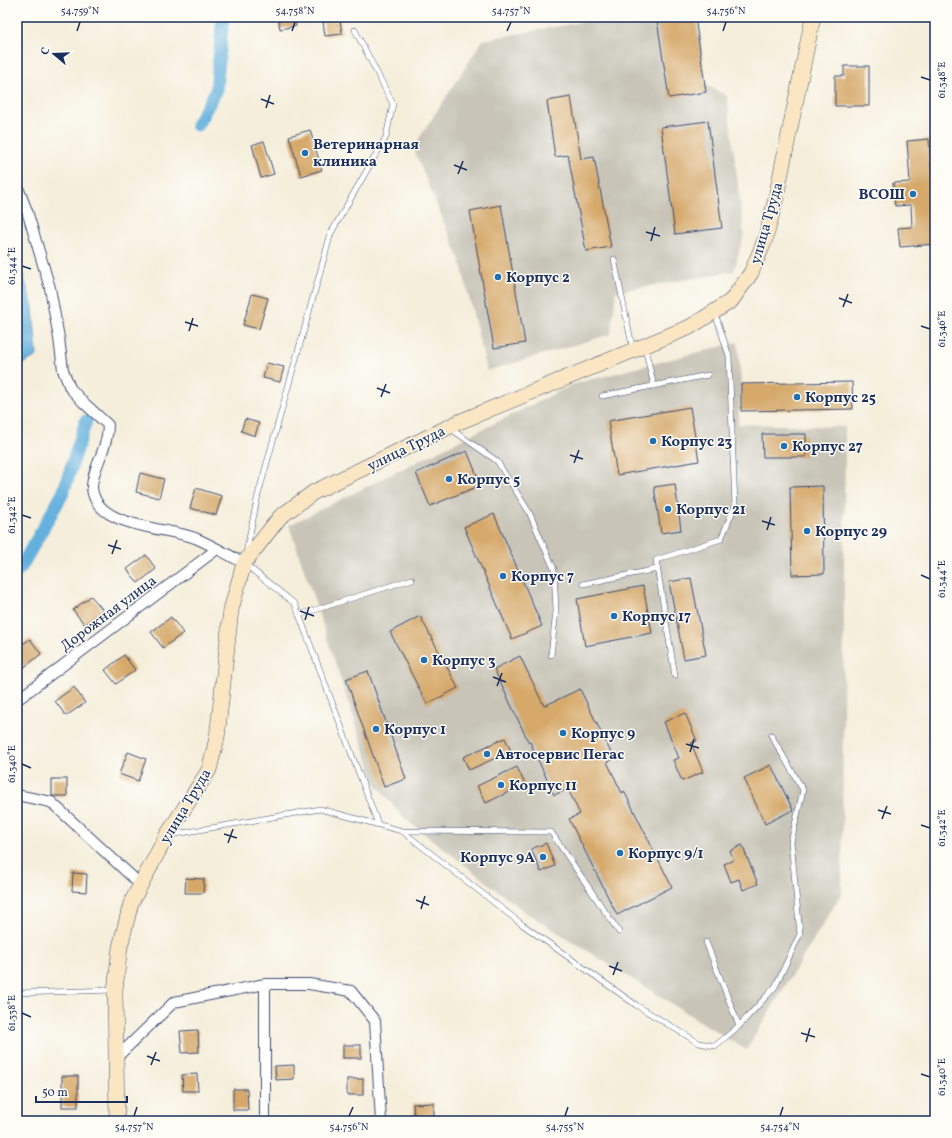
<svg xmlns="http://www.w3.org/2000/svg" width="952" height="1138" font-family="Vollkorn,serif">
	<style>
		.industrial { fill: #c8c4b8 }
		.water { fill: #64b0dd; stroke: #40709e }
		.lines { fill: none; stroke-linecap: round; stroke-linejoin: round }
		.canal { stroke: #64b0dd; stroke-width: 13 }
		.building { fill: #d6a96b }
		.lane-casing { stroke: #3c4c71; stroke-width: 6 }
		.street-casing { stroke: #3c4c71; stroke-width: 12 }
		.secondary-casing { stroke: #3c4c71; stroke-width: 16 }
		.lane { stroke: #fff; stroke-width: 5 }
		.street { stroke: #fff; stroke-width: 10 }
		.secondary { stroke: #fbe6c4; stroke-width: 15 }
		.ticks { fill: none; stroke: #1b2f5e; stroke-width: 1.5 }
		.poi-dot { fill: #1f6fb2; stroke: #fdfcf7; stroke-width: 1.5 }
		.labels { text-anchor: middle; stroke-width: 3; stroke-linejoin: round; paint-order: stroke }
		.poi-label { font-size: 15px; font-weight: bold; fill: #1b2f5e; stroke: #fdfcf7; text-anchor: start }
		.street-label { font-size: 15px; fill: #1b2f5e; stroke: #fdfcf7 }
		.neatline { fill: none; stroke: #1b2f5e; stroke-width: 1.5 }
		.ticks-label { font-size: 10px; text-anchor: middle; fill: #1b2f5e }
	</style>
	<rect width="100%" height="100%" fill="#fdfcf7"/>
	<filter id="ink" filterUnits="userSpaceOnUse"><feTurbulence type="fractalNoise" baseFrequency=".025" numOctaves="2"/><feDisplacementMap in="SourceGraphic" scale="8" xChannelSelector="R" yChannelSelector="G"/><feConvolveMatrix kernelMatrix="1 2 1 2 8 2 1 2 1" color-interpolation-filters="sRGB"/></filter>
	<filter id="wash" filterUnits="userSpaceOnUse"><feTurbulence type="fractalNoise" baseFrequency=".012" numOctaves="4" result="noise"/><feDisplacementMap in="SourceGraphic" scale="16" xChannelSelector="R" yChannelSelector="G"/><feGaussianBlur stdDeviation="0.9" result="paint"/><feColorMatrix in="noise" values="0 0 0 0 0 0 0 0 0 0 0 0 0 0 0 0 0 1.4 0 .05"/><feComposite in="paint" operator="in"/></filter>
	<g filter="url(#wash)">
		<rect width="100%" height="100%" fill="#f5eedb"/>
		<!-- industrial -->
		<g class="industrial">
			<path d="M609 17H697L706 85 727 96 744 234 734 271 616 292 611 334 487 371 460 260 413 148 483 40Z"/>
			<path d="M738 342 741 384 738 424 845 427 842 893 746 1050 525 912 402 816 376 784 289 525 574 384Z"/>
		</g>
		<!-- water -->
		<path class="water" d="M17 257 33 307 37 356 17 367Z"/>
		<g class="lines">
			<!-- canal -->
			<g class="canal">
				<path d="M197 125 216 91 223 17"/>
				<path d="M17 571 21 567 63 493 86 421"/>
			</g>
		</g>
		<g id="blocks">
			<!-- building -->
			<g class="building">
				<path d="M278 17H295L296 26 280 29Z"/>
				<path d="M673 17H695L706 92 669 98 657 20Z"/>
				<path d="M340 20 342 34 325 36 323 22Z"/>
				<path d="M844 66H869V106H835V76H844Z"/>
				<path d="M571 97 581 159 594 157 611 247 586 251 568 155 555 157 547 101Z"/>
				<path d="M708 121 722 228 675 234 661 127Z"/>
				<path d="M310 130 322 170 301 176 289 136Z"/>
				<path d="M929 139 935 216V244L900 247 898 228 912 227 911 205 895 206 893 183 910 182 907 141Z"/>
				<path d="M264 141 274 174 261 178 252 145Z"/>
				<path d="M501 205 525 343 494 348 470 211Z"/>
				<path d="M252 294 268 298 259 329 243 325Z"/>
				<path d="M267 363 284 367 280 382 263 378Z"/>
				<path d="M852 382 853 409 741 411V384Z"/>
				<path d="M690 407 699 461 617 475 608 421Z"/>
				<path d="M245 419 259 423 255 436 241 431Z"/>
				<path d="M762 434H806V457H763Z"/>
				<path d="M467 451 481 485 430 506 416 473Z"/>
				<path d="M140 473 164 479 159 498 136 492Z"/>
				<path d="M675 484 681 530 661 533 654 487Z"/>
				<path d="M823 486 824 574 792 575 790 487Z"/>
				<path d="M196 488 222 496 216 515 190 508Z"/>
				<path d="M494 514 542 626 512 639 464 527Z"/>
				<path d="M146 555 156 569 138 583 127 569Z"/>
				<path d="M691 578 706 655 684 659 669 582Z"/>
				<path d="M643 586 652 633 585 646 577 599Z"/>
				<path d="M91 596 103 610 85 625 73 610Z"/>
				<path d="M420 616 458 688 427 704 390 632Z"/>
				<path d="M171 617 183 633 163 648 151 632Z"/>
				<path d="M30 639 41 654 22 669 17 662V648Z"/>
				<path d="M124 655 135 670 116 684 105 670Z"/>
				<path d="M520 656 544 706 580 689 614 759 607 762 622 793 624 791 672 887 617 915 569 819 580 814 568 789 554 795 530 742 529 743 494 669Z"/>
				<path d="M368 671 406 779 384 787 346 679Z"/>
				<path d="M74 687 85 703 66 716 55 701Z"/>
				<path d="M685 713 697 741 691 743 703 772 682 781 673 760 679 758 664 722Z"/>
				<path d="M505 738 511 751 469 770 463 757Z"/>
				<path d="M128 752 146 759 138 781 119 774Z"/>
				<path d="M771 765 793 810 765 824 744 778Z"/>
				<path d="M517 767 525 784 486 803 477 786Z"/>
				<rect x="52" y="779" width="15" height="17"/>
				<path d="M546 843 555 866 541 872 531 849Z"/>
				<path d="M742 845 758 884 743 890 739 879 731 882 724 864 734 860 730 851Z"/>
				<path d="M73 873 87 874 86 892 72 891Z"/>
				<path d="M186 878 204 879 203 893H185Z"/>
				<path d="M198 1030 199 1052 182 1053 180 1031Z"/>
				<rect x="343" y="1045" width="18" height="13"/>
				<path d="M294 1065V1079L276 1080 275 1066Z"/>
				<path d="M197 1074 198 1091H183L182 1075Z"/>
				<rect x="62" y="1076" width="16" height="31"/>
				<rect x="347" y="1079" width="16" height="16"/>
				<path d="M233 1089H247L248 1110H233Z"/>
				<path d="M434 1103V1118L414 1119 413 1104Z"/>
			</g>
		</g>
	</g>
	<g filter="url(#ink)">
		<use href="#blocks" fill-opacity="0" stroke="#3c4c71" stroke-width="1"/>
		<g class="lines">
			<!-- lane casing -->
			<g class="lane-casing">
				<g id="lane">
					<path d="M614 259 633 350"/>
					<path d="M645 348 654 386"/>
					<path d="M602 396 708 375"/>
					<path d="M451 429 497 461 529 512 554 569 556 611 551 655"/>
					<path d="M246 553 258 495 331 233 386 137 393 104 355 30"/>
					<path d="M245 564 295 604 378 824"/>
					<path d="M583 584 657 569"/>
					<path d="M299 615 412 579"/>
					<path d="M675 676 656 560 721 539 735 506 729 356 715 313"/>
					<path d="M402 831 523 925 636 1005 699 1043 715 1046 739 1026 706 942"/>
					<path d="M170 835 320 809 402 831 551 832 619 932"/>
					<path d="M17 993 114 990"/>
					<path d="M739 1026 775 987 800 934 791 842 803 790 771 735"/>
				</g>
			</g>
			<!-- street casing -->
			<g class="street-casing">
				<g id="street">
					<path d="M17 185 27 211 50 288 59 338 63 370 70 388 83 402 108 425C108 443 99 458 94 475 93 479 92 483 92 487 94 528 166 527 195 538 212 545 228 555 244 563"/>
					<path d="M17 700 217 549"/>
					<path d="M17 795 51 802 141 885"/>
					<path d="M116 1058 174 1002 265 984H309L351 991 375 1021 381 1121"/>
					<path d="M265 1121V984"/>
				</g>
			</g>
			<!-- secondary casing -->
			<g class="secondary-casing">
				<path id="secondary" d="M117 1121 115 990 120 947 131 903 167 835 209 770 217 738 231 610 244 563 280 517 314 492 459 422 690 327 731 301 751 273 765 240 775 202 813 17"/>
			</g>
			<!-- lane -->
			<use href="#lane" class="lane"/>
			<!-- street -->
			<use href="#street" class="street"/>
			<!-- secondary -->
			<use href="#secondary" class="secondary"/>
		</g>
	</g>
	<!-- ticks -->
	<path class="ticks" d="M77 31 80 22M292 31 295 22M507 31 511 22M723 31 726 22M921 77 930 80M261 99 274 104M266 108 270 95M454 165 467 170M458 174 463 161M646 232 660 236M651 241 655 227M22 266 31 269M839 298 852 303M843 307 848 294M185 322 198 326M921 326 930 329M189 331 193 318M377 388 390 393M381 397 386 384M570 455 583 459M574 463 579 450M22 515 31 518M762 521 775 525M767 530 771 517M108 545 121 549M112 554 117 540M921 575 930 579M300 611 314 616M305 620 309 607M493 677 506 682M497 686 502 673M686 744 699 748M690 752 694 739M22 764 31 768M878 810 891 814M882 819 887 806M921 825 930 828M224 834 237 838M228 843 233 829M416 900 429 905M421 909 425 896M609 966 622 971M613 975 618 962M22 1013 31 1017M801 1033 815 1037M806 1042 810 1028M147 1056 160 1061M151 1065 156 1052M921 1074 930 1077M134 1116 137 1107M349 1116 353 1107M565 1116 568 1107M780 1116 783 1107"/>
	<!-- markers -->
	<g class="poi-dot">
		<circle cx="305" cy="153" r="4"/>
		<circle cx="913" cy="194" r="4"/>
		<circle cx="498" cy="277" r="4"/>
		<circle cx="797" cy="397" r="4"/>
		<circle cx="653" cy="441" r="4"/>
		<circle cx="784" cy="446" r="4"/>
		<circle cx="449" cy="479" r="4"/>
		<circle cx="668" cy="509" r="4"/>
		<circle cx="807" cy="531" r="4"/>
		<circle cx="503" cy="576" r="4"/>
		<circle cx="614" cy="616" r="4"/>
		<circle cx="424" cy="660" r="4"/>
		<circle cx="376" cy="729" r="4"/>
		<circle cx="563" cy="733" r="4"/>
		<circle cx="487" cy="754" r="4"/>
		<circle cx="501" cy="785" r="4"/>
		<circle cx="620" cy="853" r="4"/>
		<circle cx="543" cy="857" r="4"/>
	</g>
	<g class="labels">
		<!-- poi labels -->
		<g class="poi-label">
			<text x="313" y="149">Ветеринарная<tspan x="313" dy="17">клиника</tspan></text>
			<text x="905" y="199" text-anchor="end">ВСОШ</text>
			<text x="506" y="282">Корпус 2</text>
			<text x="805" y="402">Корпус 25</text>
			<text x="661" y="446">Корпус 23</text>
			<text x="792" y="451">Корпус 27</text>
			<text x="457" y="484">Корпус 5</text>
			<text x="676" y="514">Корпус 21</text>
			<text x="815" y="536">Корпус 29</text>
			<text x="511" y="581">Корпус 7</text>
			<text x="622" y="621">Корпус 17</text>
			<text x="432" y="665">Корпус 3</text>
			<text x="384" y="734">Корпус 1</text>
			<text x="571" y="738">Корпус 9</text>
			<text x="495" y="759">Автосервис Пегас</text>
			<text x="509" y="790">Корпус 11</text>
			<text x="628" y="858">Корпус 9/1</text>
			<text x="535" y="862" text-anchor="end">Корпус 9А</text>
		</g>
		<!-- street labels -->
		<g class="street-label">
			<text transform="translate(766 223) rotate(-74)" y="5">улица Труда</text>
			<text transform="translate(406 448) rotate(-26)" y="5">улица Труда</text>
			<text transform="translate(108 613) rotate(-37)" y="5">Дорожная улица</text>
			<text transform="translate(185 806) rotate(-59)" y="5">улица Труда</text>
		</g>
	</g>
	<!-- margin -->
	<rect width="952" height="1138" fill="none" stroke="#fdfcf7" stroke-width="44"/>
	<!-- north arrow -->
	<g transform="translate(54 54) rotate(289)" stroke="#fdfcf7" stroke-width="3" paint-order="stroke">
	<path d="M0-3L7 15L0 10L-7 15Z" fill="#1b2f5e"/>
	<text y="-6" font-size="11" font-weight="bold" text-anchor="middle" fill="#1b2f5e">С</text>
	</g>
	<!-- scale -->
	<path d="M36 1096v6h91v-6" fill="none" stroke="#1b2f5e" stroke-width="2"/>
	<text x="42" y="1096" font-size="12" fill="#1b2f5e" stroke="#fdfcf7" stroke-width="3" paint-order="stroke">50 m</text>
	<rect x="22" y="22" width="908" height="1094" class="neatline"/>
	<g class="ticks-label">
		<text x="80" y="14">54.759°N</text>
		<text x="295" y="14">54.758°N</text>
		<text x="511" y="14">54.757°N</text>
		<text x="726" y="14">54.756°N</text>
		<text transform="translate(941 80) rotate(-90)" y="4">61.348°E</text>
		<text transform="translate(11 266) rotate(-90)" y="4">61.344°E</text>
		<text transform="translate(941 329) rotate(-90)" y="4">61.346°E</text>
		<text transform="translate(11 515) rotate(-90)" y="4">61.342°E</text>
		<text transform="translate(941 579) rotate(-90)" y="4">61.344°E</text>
		<text transform="translate(11 764) rotate(-90)" y="4">61.340°E</text>
		<text transform="translate(941 828) rotate(-90)" y="4">61.342°E</text>
		<text transform="translate(11 1013) rotate(-90)" y="4">61.338°E</text>
		<text transform="translate(941 1077) rotate(-90)" y="4">61.340°E</text>
		<text x="134" y="1130">54.757°N</text>
		<text x="349" y="1130">54.756°N</text>
		<text x="565" y="1130">54.755°N</text>
		<text x="780" y="1130">54.754°N</text>
	</g>
</svg>
